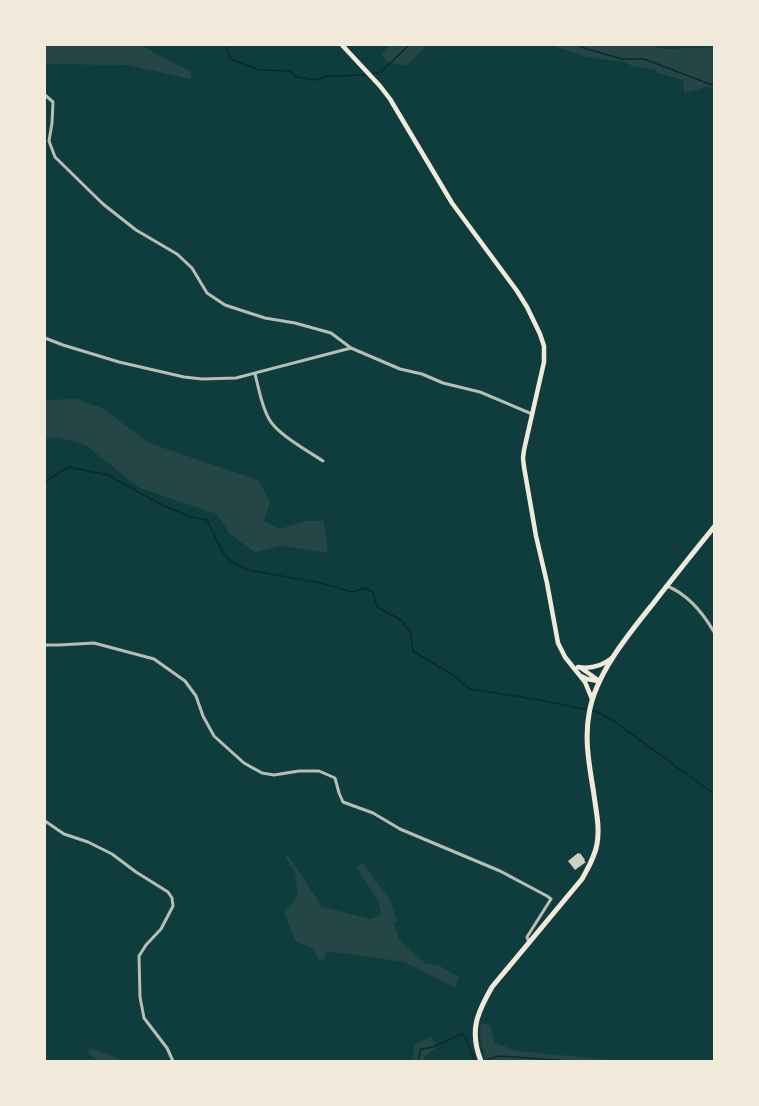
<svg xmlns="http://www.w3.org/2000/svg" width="759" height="1106" font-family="Commissioner,sans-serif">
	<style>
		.green { fill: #244646 }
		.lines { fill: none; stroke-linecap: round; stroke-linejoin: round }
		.stream { stroke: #0a2a2b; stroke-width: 1.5 }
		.building { fill: #cfcfc3 }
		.minor { stroke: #b8beb3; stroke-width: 3 }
		.secondary { stroke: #f1e9da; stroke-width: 4.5 }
		.primary { stroke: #f1e9da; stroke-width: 5 }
	</style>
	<rect width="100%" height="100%" fill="#0f3d3e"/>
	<!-- green -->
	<g class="green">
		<path d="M45 45H142L158 55 191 72V79L127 65 45 64Z"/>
		<path d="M391 45H422L424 48 407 65C396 64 386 65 382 54Z"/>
		<path d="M552 45H649L665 49 714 47V88L706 87 684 93 683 80 658 73 654 69 632 66 625 62 607 60 583 56Z"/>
		<path d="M76 399 102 408 149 443 258 480 270 502 264 521 280 529 305 521H324L328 553 282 546 255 552 230 534 217 514 140 488 85 445 57 437 45 439V400Z"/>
		<path d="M288 855 322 907 371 919 381 914 378 901 356 866 363 863 389 898 397 921 393 923 400 941 426 964 438 965 459 977 455 988 405 962 327 951 324 960H319L314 949 296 942 284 912 298 896 295 873 285 856Z"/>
		<path d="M481 1023 490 1025 495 1043 517 1051 621 1061H486L480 1036Z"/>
		<path d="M431 1036 436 1048C430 1052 426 1054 423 1061H412L415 1044Z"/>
		<path d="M91 1048 126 1061H100L88 1053Z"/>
	</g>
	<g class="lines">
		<!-- stream -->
		<g class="stream">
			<path d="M226 45 230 59 259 70 290 71 297 77 317 80 327 76 367 75"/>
			<path d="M577 45 587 49 622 59H644L712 85 714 84"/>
			<path d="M371 74 381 72 409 45"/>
			<path d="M45 482 68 467 108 475 164 506 191 517 207 520 222 551 230 561 248 570 321 583 352 592 365 588 373 592 377 607 401 620 411 633 413 651 451 674 470 689 540 700 588 710"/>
			<path d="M592 711 598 712 615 722 714 794"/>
			<path d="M488 1059 500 1056 570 1061"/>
			<path d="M418 1061 421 1049 433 1047 462 1034 466 1038 474 1059"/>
		</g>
	</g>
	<!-- building -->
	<path class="building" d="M578 853 580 854V853L585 860 584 861 586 862 575 870 568 861Z"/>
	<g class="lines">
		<!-- minor -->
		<g class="minor">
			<path d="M45 95 53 102 52 123 49 141 55 157 103 204 136 230 177 254 192 268 207 293 225 305 265 318 295 323 331 333 351 348"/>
			<path d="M45 338 63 345 119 362 184 377 202 379 236 378 351 348 400 369 422 374 443 383 480 392 532 414"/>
			<path d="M255 374C259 389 261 405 269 419 277 434 308 451 323 461"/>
			<path d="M667 586C687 594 703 613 714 632"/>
			<path d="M45 645H59L94 643 154 659 185 681 196 696 203 716 214 736 244 763 262 773 274 775 299 771H319L335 778 339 793 343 802 373 813 400 829 500 871 547 896 551 899 527 937 529 943"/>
			<path d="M45 821 64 834 88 842 112 854 136 872 168 892 172 898 173 906 161 929 146 945 139 956 140 997 144 1018 167 1048 173 1061"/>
		</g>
		<!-- secondary -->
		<g class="secondary">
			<path d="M342 45 380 86 390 99 452 203 517 291 527 307 540 334 544 346V362L524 450 523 458 524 467 536 536 547 583 558 643 565 657 585 682 592 699"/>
			<path d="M578 667C590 669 602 666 612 658"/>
			<path d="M581 668 591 675 599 681"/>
			<path d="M581 676 587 679 598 681"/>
		</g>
		<!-- primary -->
		<path class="primary" d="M481 1061C469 1031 477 1013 492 987L582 879C588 868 595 857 597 844 600 827 596 811 594 795 590 769 584 741 589 714 595 675 627 636 652 605 672 579 693 553 714 527"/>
	</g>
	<!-- border -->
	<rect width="759" height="1106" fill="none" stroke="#f1e9da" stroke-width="92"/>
</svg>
